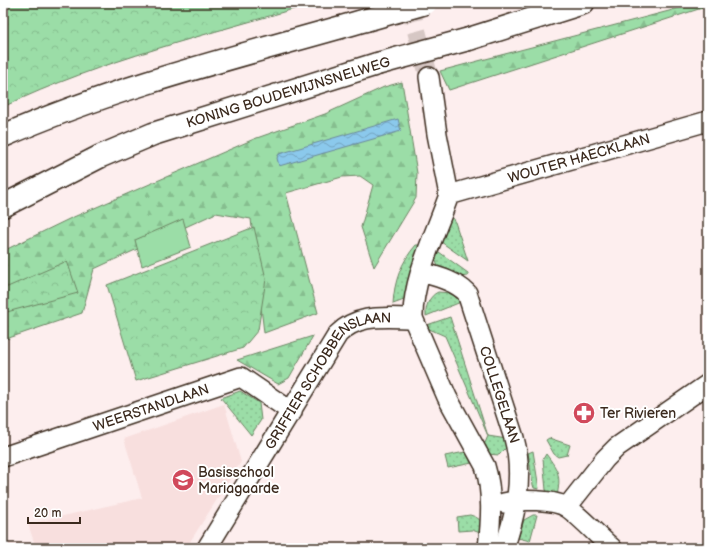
<svg xmlns="http://www.w3.org/2000/svg" width="711" height="551" font-family="'Balsamiq Sans',sans-serif">
	<style>
		.built { fill: #f8dfde }
		.grass { fill: url(#grass-dots); stroke: #6b8462 }
		.forest { fill: url(#forest-firs); stroke: #6b8462 }
		.park { fill: url(#park-crowns); stroke: #6b8462 }
		.pitch { fill: #9bdda7; stroke: #6b8462 }
		.water { fill: url(#water-waves); stroke: #6b899a }
		.lines { fill: none; stroke-linecap: round; stroke-linejoin: round }
		.minor-tunnel { stroke: #d6c7c4; stroke-width: 19; stroke-dasharray: 19 10; stroke-linecap: butt }
		.minor-casing { stroke: #3b2a1e; stroke-width: 22 }
		.highway-casing { stroke: #3b2a1e; stroke-width: 25 }
		.minor { stroke: #fff; stroke-width: 19 }
		.highway { stroke: #fff; stroke-width: 22 }
		.highway-bridge-casing { stroke: #3b2a1e; stroke-width: 25; stroke-linecap: butt }
		.highway-bridge { stroke: #fff; stroke-width: 22 }
		.labels { text-anchor: middle; stroke-width: 4; stroke-linejoin: round; paint-order: stroke }
		.street-label { font-size: 14px; fill: #3b2a1e; stroke: #fff }
		.poi-label { font-size: 14px; fill: #3b2a1e; stroke: #fff; text-anchor: start }
	</style>
	<defs>
		<pattern id="grass-dots" width="8" height="8" patternUnits="userSpaceOnUse"><rect width="8" height="8" fill="#9bdda7"/><path d="M2 2h.1M6 6h.1" fill="none" stroke="#86be8f" stroke-width="1.8" stroke-linecap="round"/></pattern>
		<pattern id="forest-firs" width="22" height="20" patternUnits="userSpaceOnUse"><rect width="22" height="20" fill="#9bdda7"/><path d="M5 1l3.5 6h-7zM16 11l3.5 6h-7z" fill="#86be8f"/></pattern>
		<pattern id="park-crowns" width="20" height="18" patternUnits="userSpaceOnUse"><rect width="20" height="18" fill="#9bdda7"/><path d="M2 6a3 3 0 1 1 6 0M12 15a3 3 0 1 1 6 0" fill="none" stroke="#86be8f"/></pattern>
		<pattern id="water-waves" width="16" height="10" patternUnits="userSpaceOnUse"><rect width="16" height="10" fill="#8bc9ec"/><path d="M0 5q4-4 8 0t8 0" fill="none" stroke="#73a3bf"/></pattern>
	</defs>
	<rect width="100%" height="100%" fill="#fdeeee"/>
	<filter id="ink" filterUnits="userSpaceOnUse"><feTurbulence type="fractalNoise" baseFrequency=".025" numOctaves="2"/><feDisplacementMap in="SourceGraphic" scale="8" xChannelSelector="R" yChannelSelector="G"/><feConvolveMatrix kernelMatrix="1 2 1 2 8 2 1 2 1" color-interpolation-filters="sRGB"/></filter>
	<g filter="url(#ink)">
		<!-- built -->
		<path class="built" d="M224 404 241 462 186 548H36L28 524 142 498 124 439Z"/>
		<!-- grass -->
		<g class="grass">
			<path d="M450 217 454 219 468 261 441 242Z"/>
			<path d="M416 245H419L407 297 404 300 393 304C394 282 401 262 416 245Z"/>
			<path d="M439 252 468 273V276L460 277 439 269 435 259 437 253Z"/>
			<path d="M438 292 451 293 461 302 426 316C425 307 429 296 438 292Z"/>
			<path d="M450 317 488 436 507 439 506 448 499 455 487 454 476 439 485 443 488 436 445 336 427 328V325Z"/>
			<path d="M240 391 259 403 261 420 251 435 221 398Z"/>
			<path d="M549 438 570 445 567 455 558 457 554 454 546 440Z"/>
			<path d="M470 451 477 462 448 468 445 456Z"/>
			<path d="M533 451 539 489 534 488 533 485 528 453Z"/>
			<path d="M546 454C559 471 561 476 557 496L553 500 546 490 543 459Z"/>
			<path d="M470 515C481 518 484 523 483 534L472 530 458 531 457 517Z"/>
			<path d="M533 515H537L530 541 518 538 524 520Z"/>
		</g>
		<!-- forest -->
		<g class="forest">
			<path d="M694 3H708V6L449 90 440 71 669 11Z"/>
			<path d="M402 82 417 173 416 198 374 267 361 227 373 185 360 176 342 177 286 193 318 313 264 333 251 219 216 213 94 269 82 313 3 340V251L69 219 254 139 325 114 384 87Z"/>
			<path d="M313 336 289 378 278 384 237 360Z"/>
		</g>
		<!-- park -->
		<g class="park">
			<path d="M3 3H314C210 34 101 60 3 107Z"/>
			<path d="M254 227 266 279 258 330 243 348 136 381 107 285Z"/>
			<path d="M67 261 78 293 3 313V289Z"/>
		</g>
		<!-- pitch -->
		<path class="pitch" d="M183 219 191 247 142 266 135 240Z"/>
		<!-- water -->
		<path class="water" d="M398 119 401 131 279 166 277 158 279 154Z"/>
		<g class="lines">
			<!-- minor-tunnel -->
			<path class="minor-tunnel" d="M409 3 429 77"/>
			<!-- minor casing -->
			<g class="minor-casing">
				<g id="minor">
					<path d="M429 77 437 134 449 195"/>
					<path d="M449 195C436 232 412 280 413 318L447 397 485 466C493 492 491 521 488 548"/>
					<path id="s1" d="M449 195 708 121"/>
					<path id="s2" d="M421 272C438 277 455 281 467 293L514 438C524 475 517 512 504 548"/>
					<path id="s3" d="M3 457 241 377 292 412"/>
					<path d="M504 503C519 499 555 499 568 508 583 519 598 536 612 548"/>
					<path d="M567 507 605 459 617 447 708 384"/>
					<path id="s4" d="M207 548 338 334C359 313 385 318 413 318"/>
				</g>
			</g>
			<!-- highway casing -->
			<g class="highway-casing">
				<g id="highway">
					<path d="M469 39 583 3"/>
					<path d="M3 136C119 85 244 55 366 20"/>
					<path d="M3 206 101 156 153 134 377 64"/>
				</g>
			</g>
			<!-- minor -->
			<use href="#minor" class="minor"/>
			<!-- highway -->
			<use href="#highway" class="highway"/>
			<!-- highway-bridge casing -->
			<g class="highway-bridge-casing">
				<g id="highway-bridge">
					<path d="M366 20 426 3"/>
					<path d="M377 64 469 39"/>
				</g>
			</g>
			<!-- highway-bridge -->
			<use href="#highway-bridge" class="highway-bridge"/>
		</g>
	</g>
	<!-- icons -->
	<defs>
		<g id="pharmacy-disc" transform="scale(1.15)"><circle r="9.5" fill="#d1495b" stroke="#fff"/><path d="M-2-6h4v4h4v4h-4v4h-4v-4h-4v-4h4Z" fill="#fff"/></g>
		<g id="school-disc" transform="scale(1.15)"><circle r="9.5" fill="#d1495b" stroke="#fff"/><path d="M0-5L7-2L0 1L-7-2ZM-4 1L0 2.5L4 1V4Q0 6-4 4Z" fill="#fff"/></g>
	</defs>
	<g fill-rule="evenodd">
		<use href="#pharmacy-disc" x="584" y="413"/>
		<use href="#school-disc" x="183" y="480"/>
	</g>
	<g class="labels">
		<!-- street labels -->
		<g class="street-label">
			<text transform="translate(288 92) rotate(-17)" y="5">KONING BOUDEWIJNSNELWEG</text>
			<text dy="5" stroke="none"><textPath href="#s1" startOffset="135">WOUTER HAECKLAAN</textPath></text>
			<text dy="5" stroke="none"><textPath href="#s4" startOffset="213">GRIFFIER SCHOBBENSLAAN</textPath></text>
			<text dy="5" stroke="none"><textPath href="#s2" startOffset="158">COLLEGELAAN</textPath></text>
			<text dy="5" stroke="none"><textPath href="#s3" startOffset="156">WEERSTANDLAAN</textPath></text>
		</g>
		<!-- poi labels -->
		<g class="poi-label">
			<text x="600" y="418">Ter Rivieren</text>
			<text x="198" y="477">Basisschool<tspan x="198" dy="16">Mariagaarde</tspan></text>
		</g>
	</g>
	<!-- margin -->
	<rect width="711" height="551" fill="none" stroke="#fff" stroke-width="16"/>
	<rect x="8" y="8" width="695" height="535" fill="none" stroke="#3b2a1e" stroke-width="1.5" filter="url(#ink)"/>
	<!-- scale -->
	<path d="M28 517v6h52v-6" fill="none" stroke="#3b2a1e" stroke-width="2"/>
	<text x="34" y="517" font-size="12" fill="#3b2a1e" stroke="#ffffff" stroke-width="3" paint-order="stroke">20 m</text>
</svg>
